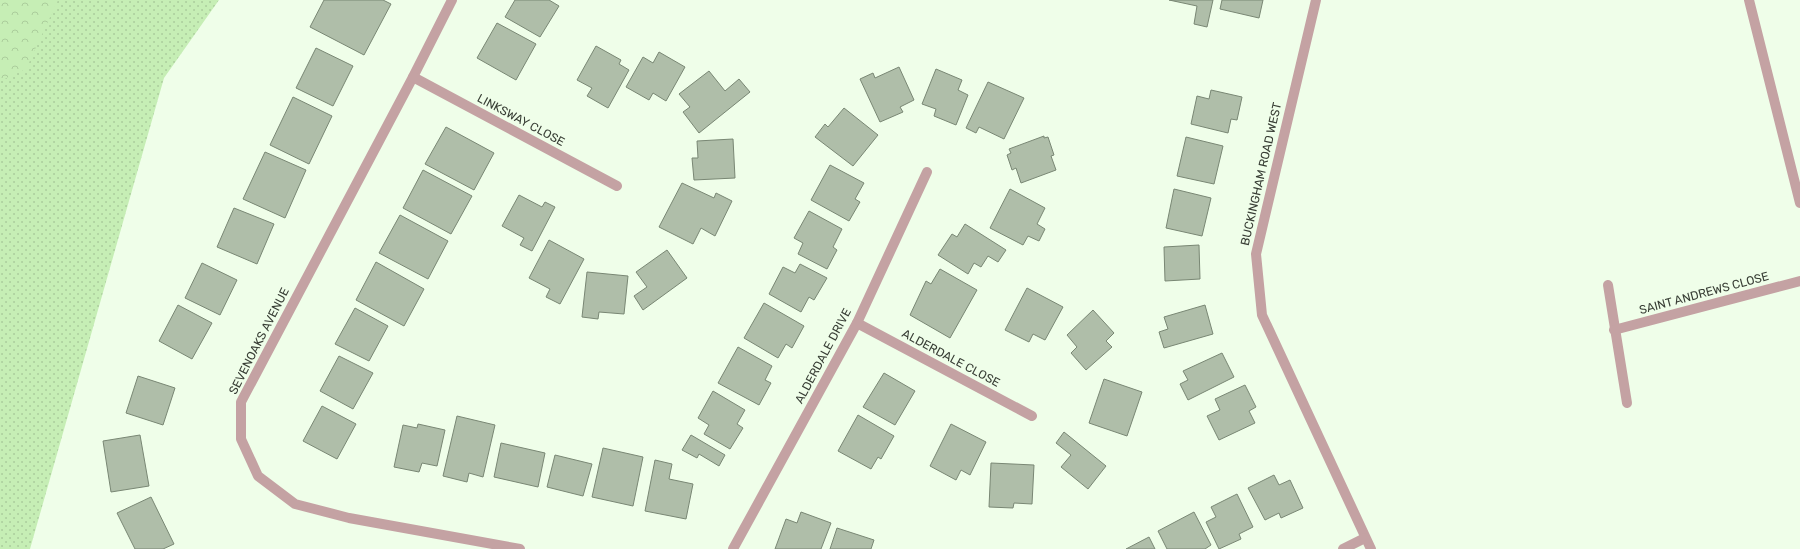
<svg xmlns="http://www.w3.org/2000/svg" width="1800" height="549" font-family="Rubik,sans-serif">
	<style>
		.grass { fill: url(#grass-dots) }
		.forest { fill: url(#forest-crowns) }
		.building { fill: #afbea9; stroke: #798774 }
		.lines { fill: none; stroke-linecap: round; stroke-linejoin: round }
		.minor { stroke: #c4a2a3; stroke-width: 10 }
		.labels { text-anchor: middle; stroke-width: 3; stroke-linejoin: round; paint-order: stroke }
		.street-label { font-size: 12px; fill: #383e35; stroke: #effee9 }
	</style>
	<defs>
		<pattern id="grass-dots" width="8" height="8" patternUnits="userSpaceOnUse"><rect width="8" height="8" fill="#c6eeb5"/><path d="M2 2h.1M6 6h.1" fill="none" stroke="#abcd9c" stroke-width="1.8" stroke-linecap="round"/></pattern>
		<pattern id="forest-crowns" width="20" height="18" patternUnits="userSpaceOnUse"><rect width="20" height="18" fill="#c6eeb5"/><path d="M2 6a3 3 0 1 1 6 0M12 15a3 3 0 1 1 6 0" fill="none" stroke="#abcd9c"/></pattern>
	</defs>
	<rect width="100%" height="100%" fill="#effee9"/>
	<!-- grass -->
	<path class="grass" d="M0 0H219L164 78 30 549H0Z"/>
	<!-- forest -->
	<path class="forest" d="M0 0H58L26 69 0 81Z"/>
	<!-- building -->
	<g class="building">
		<path d="M324 0H383L391 4 364 55 310 27Z"/>
		<path d="M515 0H549L559 6 540 37 505 17Z"/>
		<path d="M1169 0H1213L1207 27 1194 24 1197 6Z"/>
		<path d="M1222 0H1263L1259 18 1220 9Z"/>
		<path d="M497 23 536 44 516 80 477 58Z"/>
		<path d="M596 46 621 60 619 64 629 70 608 108 587 96 592 88 577 80Z"/>
		<path d="M316 48 353 66 333 106 296 88Z"/>
		<path d="M659 52 685 67 666 101 653 93 649 100 626 87 643 57 653 63Z"/>
		<path d="M899 67 914 100 900 107 903 112 880 122 860 79 873 73 875 78Z"/>
		<path d="M936 69 962 80 958 90 968 95 956 125 934 116 936 109 922 104Z"/>
		<path d="M709 71 725 91 739 79 750 92 699 133 683 112 690 107 679 94Z"/>
		<path d="M988 82 1024 98 1004 139 979 127 976 133 966 128Z"/>
		<path d="M1211 90 1242 97 1237 120 1231 119 1228 133 1191 124 1197 96 1209 99Z"/>
		<path d="M293 97 332 116 309 164 270 145Z"/>
		<path d="M844 108 878 135 853 166 815 137 825 124 828 127Z"/>
		<path d="M446 127 494 153 474 190 425 164Z"/>
		<path d="M1044 136V138L1048 137 1054 155 1051 156 1056 170 1021 183 1016 168 1012 170 1007 155 1011 153 1009 149Z"/>
		<path d="M1186 137 1223 146 1214 184 1177 176Z"/>
		<path d="M733 139 735 178 694 180 692 158H698L697 141Z"/>
		<path d="M265 152 306 170 285 218 243 199Z"/>
		<path d="M830 165 864 183 855 199 860 202 849 221 811 200Z"/>
		<path d="M423 170 472 196 451 234 403 208Z"/>
		<path d="M682 183 714 198 716 193 732 201 715 236 701 228 693 244 659 227Z"/>
		<path d="M1010 189 1045 208 1037 224 1045 229 1039 241 1028 236 1023 245 990 228Z"/>
		<path d="M1174 189 1211 198 1202 236 1166 228Z"/>
		<path d="M519 195 542 207 545 202 555 207 532 251 520 245 524 238 502 226Z"/>
		<path d="M234 208 274 224 257 264 217 247Z"/>
		<path d="M809 211 842 229 833 247 837 250 827 269 798 254 803 243 794 238Z"/>
		<path d="M400 215 448 241 428 279 379 253Z"/>
		<path d="M965 224 1006 250 998 262 988 256 981 267 974 263 968 274 938 255 952 234 957 237Z"/>
		<path d="M549 240 584 259 560 304 546 297 550 289 529 278Z"/>
		<path d="M1199 245 1200 279 1165 281 1164 247Z"/>
		<path d="M667 250 687 278 643 310 634 296 647 287 636 272Z"/>
		<path d="M376 262 424 289 404 326 356 300Z"/>
		<path d="M202 263 237 280 220 315 185 298Z"/>
		<path d="M800 264 827 278 814 300 809 297 801 312 769 294 783 267 795 273Z"/>
		<path d="M940 269 977 290 950 338 910 315 926 281 931 284Z"/>
		<path d="M587 272 628 276 624 314 599 312 598 319 582 317Z"/>
		<path d="M1027 288 1063 307 1045 340 1033 334 1029 342 1005 330Z"/>
		<path d="M764 303 804 326 792 348 786 344 778 358 744 338Z"/>
		<path d="M178 305 212 323 192 359 159 341Z"/>
		<path d="M1205 305 1213 334 1164 348 1159 332 1168 329 1164 317Z"/>
		<path d="M355 308 388 326 369 361 335 344Z"/>
		<path d="M1093 310 1114 333 1106 341 1112 347 1086 370 1071 353 1077 347 1067 335Z"/>
		<path d="M738 347 772 366 765 380 771 383 759 405 718 383Z"/>
		<path d="M1222 353 1234 377 1188 400 1180 384 1188 380 1183 371Z"/>
		<path d="M339 356 373 373 353 409 320 391Z"/>
		<path d="M884 373 915 391 895 425 863 407Z"/>
		<path d="M138 376 175 388 163 425 126 413Z"/>
		<path d="M1104 379 1142 392 1127 436 1089 423Z"/>
		<path d="M1245 385 1256 407 1249 411 1255 423 1219 440 1207 416 1220 410 1215 399Z"/>
		<path d="M713 391 745 410 737 424 743 428 730 449 704 434 709 425 698 418Z"/>
		<path d="M322 406 356 424 337 459 303 441Z"/>
		<path d="M858 415 894 436 881 459 878 457 871 469 838 451Z"/>
		<path d="M457 416 495 425 483 477 469 473 467 482 443 476Z"/>
		<path d="M418 424 445 430 437 466 422 463 419 472 394 467 403 425 417 428Z"/>
		<path d="M951 424 986 442 970 475 961 470 956 480 930 466Z"/>
		<path d="M1064 432 1106 466 1088 489 1061 467 1071 455 1056 443Z"/>
		<path d="M140 435 149 486 111 492 103 441Z"/>
		<path d="M691 435 725 455 719 466 699 454 697 458 682 450Z"/>
		<path d="M501 443 545 453 538 487 494 477Z"/>
		<path d="M603 448 643 457 633 506 592 497Z"/>
		<path d="M555 455 592 464 583 496 547 487Z"/>
		<path d="M655 460 672 464 669 479 693 484 686 519 645 511Z"/>
		<path d="M991 463 1034 465 1032 504 1014 503 1013 508 989 507Z"/>
		<path d="M1274 475 1279 485 1290 480 1303 508 1281 518 1279 513 1265 520 1248 488Z"/>
		<path d="M1237 494 1253 527 1239 534 1241 539 1219 549 1206 522 1216 517 1211 507Z"/>
		<path d="M151 497 174 544 163 549H135L117 513Z"/>
		<path d="M801 512 831 523 821 549H775L786 519 797 523Z"/>
		<path d="M1194 512 1211 545 1205 549H1167L1158 531Z"/>
		<path d="M837 528 874 540 871 549H830Z"/>
		<path d="M1149 537 1155 549H1126Z"/>
	</g>
	<g class="lines">
		<!-- minor -->
		<g class="minor">
			<path d="M452 0 413 77 241 402V439L258 476 295 504 349 518 520 549"/>
			<path d="M1316 0 1256 254 1262 315 1371 549"/>
			<path d="M1749 0 1800 203"/>
			<path d="M413 77 617 186"/>
			<path d="M1608 285 1627 403"/>
			<path d="M857 323 1032 416"/>
			<path d="M1614 330 1800 281"/>
			<path d="M733 549 857 323 927 172"/>
			<path d="M1343 549 1365 538"/>
		</g>
	</g>
	<g class="labels">
		<!-- street labels -->
		<g class="street-label">
			<text transform="translate(521 120) rotate(28)" y="4">LINKSWAY CLOSE</text>
			<text transform="translate(1261 174) rotate(-77)" y="4">BUCKINGHAM ROAD WEST</text>
			<text transform="translate(1704 293) rotate(-15)" y="4">SAINT ANDREWS CLOSE</text>
			<text transform="translate(259 341) rotate(-63)" y="4">SEVENOAKS AVENUE</text>
			<text transform="translate(823 356) rotate(-62)" y="4">ALDERDALE DRIVE</text>
			<text transform="translate(951 358) rotate(28)" y="4">ALDERDALE CLOSE</text>
		</g>
	</g>
</svg>
